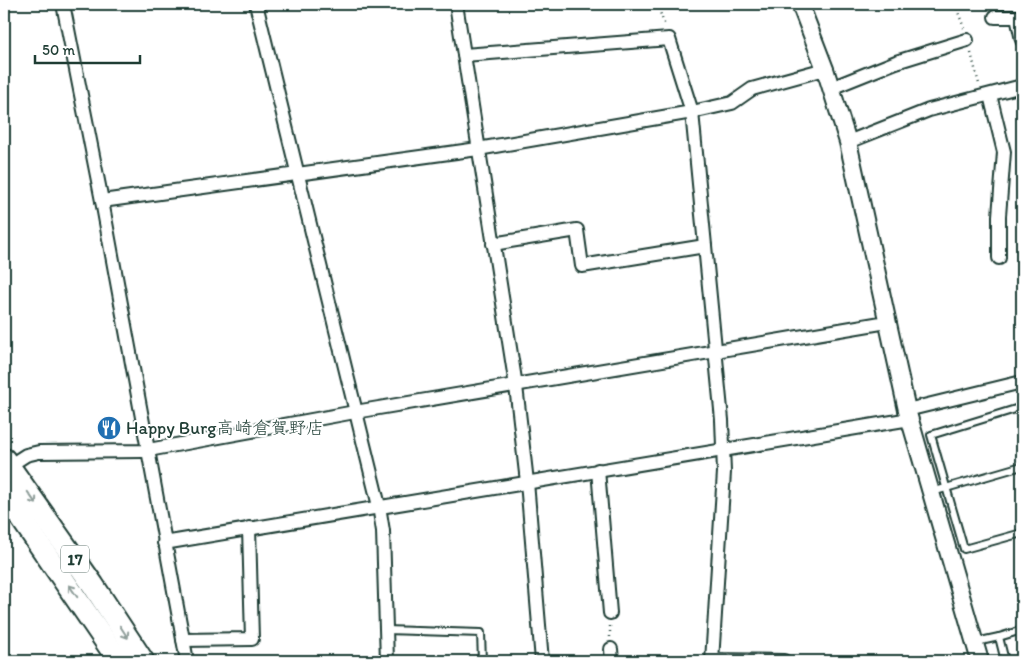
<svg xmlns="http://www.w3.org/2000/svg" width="1026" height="665" font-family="Itim,'Klee One',sans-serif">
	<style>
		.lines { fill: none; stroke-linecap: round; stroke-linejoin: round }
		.service-casing { stroke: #1f3d34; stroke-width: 10 }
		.minor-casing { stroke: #1f3d34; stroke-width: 16 }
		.tertiary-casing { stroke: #1f3d34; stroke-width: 20 }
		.trunk-casing { stroke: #1f3d34; stroke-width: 25 }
		.path { stroke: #1f3d34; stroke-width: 2.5; stroke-dasharray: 1 4; stroke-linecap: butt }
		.service { stroke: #fff; stroke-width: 6 }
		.minor { stroke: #fff; stroke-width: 12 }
		.tertiary { stroke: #fff; stroke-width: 16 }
		.trunk { stroke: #fff; stroke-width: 21 }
		.oneway { stroke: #8f9e9a }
		.labels { text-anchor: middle; stroke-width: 4; stroke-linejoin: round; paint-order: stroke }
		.shield { fill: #fff; stroke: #627771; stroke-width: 1 }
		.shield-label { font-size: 16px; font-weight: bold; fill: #1f3d34 }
		.poi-label { font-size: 18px; fill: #1f3d34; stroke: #fff; text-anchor: start }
	</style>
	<rect width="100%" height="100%" fill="#fff"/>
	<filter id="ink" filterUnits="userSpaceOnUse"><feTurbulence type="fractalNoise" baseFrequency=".02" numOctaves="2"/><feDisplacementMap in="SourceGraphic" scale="10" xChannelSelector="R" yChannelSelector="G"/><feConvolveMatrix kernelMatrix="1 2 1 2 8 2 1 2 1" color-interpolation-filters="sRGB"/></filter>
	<g filter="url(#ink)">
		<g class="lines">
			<!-- service casing -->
			<g class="service-casing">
				<g id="service">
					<path d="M1022 407 931 435 964 549 1022 533"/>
					<path d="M932 492 1022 466"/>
					<path d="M386 630 481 633 482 661"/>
					<path d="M976 642 999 637"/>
					<path d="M1005 661 999 637 1022 630"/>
				</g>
			</g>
			<!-- minor casing -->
			<g class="minor-casing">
				<g id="minor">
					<path d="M63 4 102 201 187 661"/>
					<path d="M256 4 379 506 383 531 387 661"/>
					<path d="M456 4 516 386 527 482 542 661"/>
					<path d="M995 17H1017L1022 40"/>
					<path d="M464 55 669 39 692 112 722 420 724 472 712 661"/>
					<path d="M831 88 896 62 967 40"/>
					<path d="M990 95 1004 152 999 216V258"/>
					<path d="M848 142 929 110 1022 86"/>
					<path d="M102 201 478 149 692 112 732 103 752 89 825 69"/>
					<path d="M493 244 577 230 582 266 705 246"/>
					<path d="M907 410 1022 382"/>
					<path d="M9 466 26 455 39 452 143 451 355 412 887 322"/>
					<path d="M598 470 610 613"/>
					<path d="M164 543 910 419"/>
					<path d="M183 640 252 639 249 528"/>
					<path d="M611 649 612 661"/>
					<path d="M712 660 784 661"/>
				</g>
			</g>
			<!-- tertiary casing -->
			<g class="tertiary-casing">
				<path id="tertiary" d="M800 4 825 69 848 142 907 410 980 661"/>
			</g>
			<!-- trunk casing -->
			<g class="trunk-casing">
				<g id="trunk">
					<path d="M4 459 93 585 143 661"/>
					<path d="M4 493 119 661"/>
				</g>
			</g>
			<!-- path -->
			<g class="path">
				<path d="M657 4 665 26"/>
				<path d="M955 4 964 28"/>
				<path d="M971 53 979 84"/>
				<path d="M610 626V638"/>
			</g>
			<!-- service -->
			<use href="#service" class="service"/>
			<!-- minor -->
			<use href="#minor" class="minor"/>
			<!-- tertiary -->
			<use href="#tertiary" class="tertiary"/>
			<!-- trunk -->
			<use href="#trunk" class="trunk"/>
		</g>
		<!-- one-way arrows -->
		<defs><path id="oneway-shaft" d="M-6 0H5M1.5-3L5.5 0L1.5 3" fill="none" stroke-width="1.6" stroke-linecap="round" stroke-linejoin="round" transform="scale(1.25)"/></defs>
		<g class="oneway">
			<use href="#oneway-shaft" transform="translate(32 498) rotate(55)"/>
			<use href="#oneway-shaft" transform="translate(73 591) rotate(-125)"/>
			<use href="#oneway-shaft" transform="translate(124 632) rotate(57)"/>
		</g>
	</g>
	<!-- icons -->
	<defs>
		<g id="restaurant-disc" transform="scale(1.25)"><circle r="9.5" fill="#1f6fb2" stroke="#fff"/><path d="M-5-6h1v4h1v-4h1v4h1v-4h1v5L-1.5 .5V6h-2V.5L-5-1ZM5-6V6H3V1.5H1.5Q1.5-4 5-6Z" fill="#fff"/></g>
	</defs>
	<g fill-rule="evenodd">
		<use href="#restaurant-disc" x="109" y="428"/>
	</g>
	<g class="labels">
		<!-- shield labels -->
		<rect class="shield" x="61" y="545.5" width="28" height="27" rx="4"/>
		<g class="shield-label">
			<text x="75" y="565">17</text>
		</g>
		<!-- poi labels -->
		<g class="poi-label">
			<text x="126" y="434">Happy Burg高崎倉賀野店</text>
		</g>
	</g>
	<!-- margin -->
	<rect width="1026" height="665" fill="none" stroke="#fff" stroke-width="20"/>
	<rect x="10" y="10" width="1006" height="645" fill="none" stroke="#1f3d34" stroke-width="2" filter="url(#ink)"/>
	<!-- scale -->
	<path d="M35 55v8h105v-8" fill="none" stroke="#1f3d34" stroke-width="2.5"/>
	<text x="42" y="55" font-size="15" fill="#1f3d34" stroke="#ffffff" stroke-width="4" paint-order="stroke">50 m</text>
</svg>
